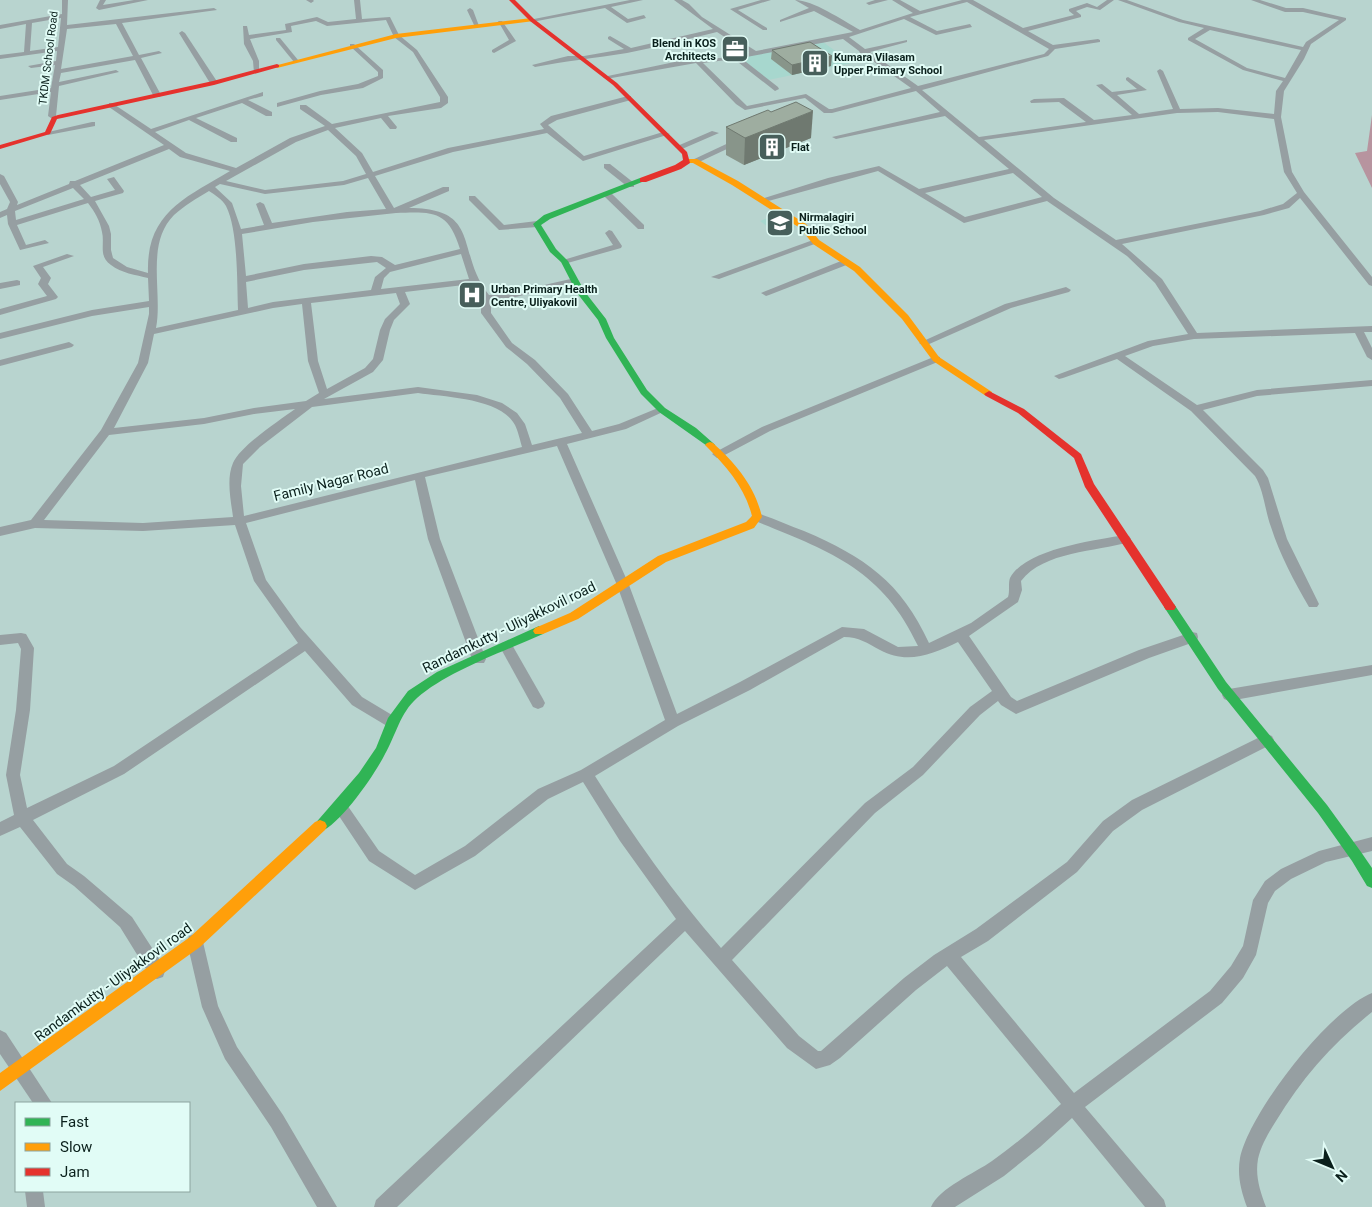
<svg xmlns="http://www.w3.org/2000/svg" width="1372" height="1207" font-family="Roboto,sans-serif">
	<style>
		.built { fill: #a7d7ce }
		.water { fill: #b7949f }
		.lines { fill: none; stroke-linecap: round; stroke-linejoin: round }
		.street { fill: #969fa2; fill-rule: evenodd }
		.fast { fill: #30b455; fill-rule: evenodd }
		.slow { fill: #ff9f0a; fill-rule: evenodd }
		.jam { fill: #e5322d; fill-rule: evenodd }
		.wall { fill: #88958a }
		.shaded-wall { fill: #6f7970 }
		.building { fill: #9eada0; stroke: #6f7970 }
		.labels { text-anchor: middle; stroke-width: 4; stroke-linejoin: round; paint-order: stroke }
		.far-poi-label { font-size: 11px; font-weight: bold; fill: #0a201c; stroke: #e1fcf6; text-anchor: start }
		.far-street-label { font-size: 11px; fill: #0a201c; stroke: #e1fcf6 }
		.street-label { font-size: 14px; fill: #0a201c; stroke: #e1fcf6 }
	</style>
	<rect width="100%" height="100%" fill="#b8d4cf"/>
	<!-- built -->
	<g class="built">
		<path d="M823 42 852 63 768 80 739 57Z"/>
		<path d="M780 213 796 227 775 232 760 221Z"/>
	</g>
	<!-- water -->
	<path class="water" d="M1372 115V188L1355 153 1367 151Z"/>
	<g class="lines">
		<!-- street -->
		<g class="street">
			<path d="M62 0H68L67 25 214 8 217 10 122 23 139 55 159 51 162 53 141 58 161 95 160 97 153 95 135 60 61 73 59 82 116 70 119 72 59 86 56 116 58 118 54 120 48 116 51 92 0 100V96L51 88 55 65 31 68 28 66 56 61 57 51 0 59V55L24 52 26 24 0 29V25L62 14ZM61 18 58 47 30 51 32 23ZM116 24 133 56 61 69 67 29Z"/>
			<path d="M100 0H106L103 5 134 0H148L99 10 96 8Z"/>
			<path d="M306 0H313L314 1 311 3Z"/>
			<path d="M354 0H360L362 19 390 17 399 35 417 50 448 97V103L441 108 388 116 397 127 396 129H390L381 118 335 128 362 153 373 172 448 148 544 129 540 124 551 116 628 96H631V100L557 120 548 125 584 156 663 132 670 134 583 161 547 133 453 152 375 176 394 208 443 187H449V191L409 208C483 208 455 253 489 295H500L575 278V282L500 301H491V313L512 343 535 360 568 394 592 431 619 424 658 408 662 407 667 410 626 429 567 444 629 585 677 714 740 682 842 627 864 629 898 647 918 646C882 568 827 550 753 520L751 517 757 513C773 518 788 525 804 531 865 557 901 582 929 643L971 623 1008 597C1010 591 1008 583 1010 578 1025 549 1096 540 1125 535L1129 536 1131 539 1129 542C1096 552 1044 551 1021 581L1022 590 1018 602 969 636 1011 697 1017 701 1139 650 1192 632 1197 633 1198 637 1197 641 1149 658 1016 714 1001 705 998 701 980 715 923 775 875 813 732 960 799 1036 818 1051H821L904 978 934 955 976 929 1067 862 1103 821 1132 800 1262 736 1267 734 1272 736 1274 740 1272 744 1142 810 1113 831 1077 872 988 941 961 957 1074 1093 1210 991 1231 966 1243 946 1253 900 1265 881 1281 869 1319 851 1372 837V851L1326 862 1291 879 1275 891 1268 903 1256 955 1243 978 1222 1003 1085 1107 1164 1200 1166 1207H1145L1072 1118 1040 1147 1004 1176 955 1207H931C939 1188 975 1173 992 1161 1016 1144 1038 1125 1061 1104L947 966 916 990 840 1058 830 1065 816 1069 787 1048 685 931 397 1207H374L376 1200 676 919 620 841 583 782 548 799 475 856 415 890 369 861 333 807 335 802 340 800 345 802 379 851 415 875 465 846 538 789 581 770 665 720 617 585 557 446 425 477 440 539 486 659 484 663H474L472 659 428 539 415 480 246 523 266 580 300 627 362 697 397 718 399 722 397 726 392 728 387 726 352 705 305 651 124 774 33 820 67 864 84 876 132 917 163 965 165 971 163 977 157 979 151 977 120 927 74 886 57 874 20 827 0 836V822L14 815 6 775 16 710 21 649 18 643 0 645V635L21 633 26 634 34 648 30 710 20 775 27 808 114 766 298 643 254 581 235 525 143 531 35 528 0 536V527L31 520 101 430 138 363 149 314V307L92 316 0 339V333L92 310 149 301 148 278C136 275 121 273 111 265 98 256 105 244 102 232 100 221 95 212 88 203L17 225 26 245 45 240 49 243 20 250 8 224 7 215 0 218V212L7 209 10 202 0 184V174L4 176 18 202 17 205 69 184 70 181H75L164 145 109 107V103H112L151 129 263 92V96L248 100 272 112V116H266L242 103 196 118 237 138V142H231L189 120 155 132 186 153 236 168 290 138 325 126 300 109V105H306L332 124 440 102V97L413 52 394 37 386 20 327 26 316 21 291 26 292 32 250 39 259 61V72L254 73 253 61 244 44 243 26H247L249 35 286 30 285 24 317 17 328 22 356 19ZM328 130 356 156 366 174 343 181 265 190 226 181 296 142ZM169 149 180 157 230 171C185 198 146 213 148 273L127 267 113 258 111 250V234L109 226 95 201 123 193 124 191 114 177 107 179 115 190 91 197 80 185ZM368 178 386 209 347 212 272 223 264 204 260 202 256 204 264 225 241 229 232 203 215 187 220 184 265 194 344 185ZM73 188 84 199 16 220 15 211ZM209 191C215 195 222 199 226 206 238 229 237 282 238 310L156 328C163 293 145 244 174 215 184 206 197 198 209 191ZM396 213C433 212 448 210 460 249L395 265 382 257 371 256 304 264 246 276 242 234 313 222ZM461 254 469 279 381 289 384 278 390 272ZM377 262 386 268 375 277 371 290 273 302 248 308 246 282 304 270ZM472 284 481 298V313L506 347 527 364 560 398 582 433 532 445 525 424 517 413 502 403 477 395 418 387 324 399 373 372 383 360 390 330 394 320 410 304 405 292ZM396 293 400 304 385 319 380 330 373 359 365 368 327 389 318 361 311 303ZM302 304 308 361 319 393 306 401 254 408 204 418 114 428 148 363 154 334 273 308ZM418 393C444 397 501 398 515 425 518 431 520 440 522 447L244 516 241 486 243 464 260 447 312 407ZM295 409C280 420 240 446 233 463 226 479 231 501 233 517L143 523 44 520 109 435 204 424 254 414ZM844 637C859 637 867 643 880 650 907 665 933 654 958 642L992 691 970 707 913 767 865 803 721 948C674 894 633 836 595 776L678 726 750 690Z"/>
			<path d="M630 0H643L611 7 628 19 644 15 646 18 627 23 605 8 532 22 529 20Z"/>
			<path d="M674 0H682L689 4 702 17 756 51 853 32 814 11 780 22V20L809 8 795 0C813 0 842 20 860 30L913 13 892 0H900L920 11 962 0H973L1023 28 1074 15 1069 11V9L1087 3 1097 7 1107 0H1114L1100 10 1087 7 1076 11 1081 15V17L1028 31 1053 45 1098 39 1100 40V42L1055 49 1048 56 922 90 979 137 1086 122 1059 102 1031 103 1030 101 1034 99 1064 98 1094 120 1132 115 1096 85 1102 84 1112 92 1137 89 1126 80V78L1128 77 1147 90 1117 95 1139 114 1173 109 1157 71 1160 69 1163 71 1180 109 1218 108 1274 114 1276 91 1283 81 1243 70 1188 40V38L1204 28 1179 22 1118 0H1127L1183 20 1303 47 1306 42 1339 20 1303 12H1285L1251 0H1260L1286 8H1303L1346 18V20L1311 44 1304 59 1284 91 1281 117 1292 172 1304 192 1372 277V286L1369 285 1300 198 1289 208 1264 215 1122 244 1162 279 1197 333 1372 326V332H1364L1372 348V360L1367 357 1355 333 1194 339 1153 346 1125 356 1197 405 1257 390 1372 380V386L1257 396 1203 410 1263 470 1268 478 1287 539 1319 604 1317 607H1309C1294 581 1280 555 1271 527 1265 511 1264 491 1255 476L1191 411 1117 359 1063 378 1059 379 1054 376 1148 341 1188 334 1155 283 1127 256 1047 201 964 223 878 171 761 203V199L828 178 879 166 919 189 1009 169 945 116 836 139 832 137 940 112 916 91 832 113H824L805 98 745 110 736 104 696 63 606 79 603 77 684 60 720 58 749 53 717 32C687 39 657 47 627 53 596 58 565 61 535 67L532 65 568 56H584L624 49 608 39V37L610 36 631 48 713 29ZM967 2 1049 49 1044 54 918 86 870 52 907 42V40L865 49 849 37 904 19 936 35 972 27 970 24 937 31 910 17ZM1210 30 1301 50 1285 78 1247 68 1195 39ZM843 39 859 51 860 53 863 54 911 88 832 109H829L806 94 747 106 703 63 734 59 775 91 779 89 778 87 741 58ZM1218 112 1274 119 1284 172 1297 193 1283 204 1260 211 1116 240 1054 198 984 140 1177 113ZM1013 173 1042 197 965 217 925 193Z"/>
			<path d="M761 0H771L738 10 767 28V30H763L730 9Z"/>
			<path d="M875 0H888L869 5 866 3Z"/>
			<path d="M470 8 473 10 479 26 474 25 467 10Z"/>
			<path d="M498 21H502L516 41 494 53 492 52V50L509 40Z"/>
			<path d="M182 31 185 33 218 83 216 84 210 83 179 33Z"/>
			<path d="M276 38H280L298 60V62H294L276 40Z"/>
			<path d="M350 44H354L383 70V78L363 88 321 95 277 107V103L320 91 358 84 378 76V72L350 46Z"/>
			<path d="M92 122H95V126L48 135 44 133Z"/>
			<path d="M712 131 719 133 682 149 675 147Z"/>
			<path d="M737 139 744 141 697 163 690 161Z"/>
			<path d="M604 164H610L634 183V187H628L604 168Z"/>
			<path d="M604 192H610L644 225V229H638L604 196Z"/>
			<path d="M469 196H475L504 225 537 221 541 224 537 227 499 230 469 200Z"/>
			<path d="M609 230 612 231 622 246 621 248 564 264 560 261 613 245 605 233Z"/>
			<path d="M813 240 820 242 719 279 711 277Z"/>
			<path d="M67 254 74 256 43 267 51 278 48 284 58 297 56 299 0 315V309L47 296 38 284 41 278 33 266Z"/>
			<path d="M846 259 850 262 849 264 769 295 766 296 761 293Z"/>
			<path d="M17 280 20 281V285L0 289V283Z"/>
			<path d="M1066 287 1071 290 1069 292 1011 308 927 345 924 346 919 343 1005 304Z"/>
			<path d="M69 342 74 345 72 347 0 366V360Z"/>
			<path d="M936 356 940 357V361L770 431 721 457 717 458 712 454 762 427Z"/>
			<path d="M506 642 511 643 543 699 545 703 543 707 538 709 533 707 500 647 501 643Z"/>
			<path d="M1372 665V675L1229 701 1224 699 1222 695 1224 691 1229 689Z"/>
			<path d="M195 934 201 936 203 942 218 1006 237 1047 283 1115 337 1207H317L271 1127 225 1059 202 1007 187 942 189 936Z"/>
			<path d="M1372 993V1012C1333 1043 1302 1078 1276 1121 1269 1132 1261 1145 1258 1159 1255 1176 1260 1191 1266 1207H1247C1241 1191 1237 1175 1240 1158 1249 1113 1329 1010 1372 993Z"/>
			<path d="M0 1030 6 1033 52 1103H33L0 1054Z"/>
			<path d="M25 1191H43L45 1207H27Z"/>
		</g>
		<!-- fast -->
		<g class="fast">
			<path d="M640 178 647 180 550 219 541 225 556 249 568 261 585 292 606 319 614 338 647 390 665 408 696 428 713 443 715 445 713 447 710 448 659 412 641 394 606 338 598 320 577 293 561 262 550 252 533 224 544 215Z"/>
			<path d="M1170 603 1174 604 1226 682 1327 805 1361 852 1372 868V888L1367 886 1352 861 1318 813 1218 689 1166 610 1164 607 1166 604Z"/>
			<path d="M539 626 543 628 545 631 543 634C505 651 448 671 417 698 400 713 396 735 385 754 375 774 341 824 320 832L315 830 313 826 359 773 376 748 388 718 408 691 437 672Z"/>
		</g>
		<!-- slow -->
		<g class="slow">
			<path d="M532 18 534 21 396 38 277 68 274 66 396 34Z"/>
			<path d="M684 159H697L738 181 806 224 819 240 860 267 908 315 939 357 992 392V396H986L933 361 902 319 854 271 813 244 800 228 732 185 693 163H684Z"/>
			<path d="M710 442 713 443C736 464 755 486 762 517L754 528 666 562 578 619 543 634H535L533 631 535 628 570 613 658 556 746 522 752 516C745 488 727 467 707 447L705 445 707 443Z"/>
			<path d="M320 820 325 822 327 826 325 830 200 947 0 1091V1073L190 937 315 822Z"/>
		</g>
		<!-- jam -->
		<g class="jam">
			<path d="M509 0H515L534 19 617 83 687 152 690 163 681 169 646 182H640V178L675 165 683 160 682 154 613 85 530 21Z"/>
			<path d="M277 64 279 65V67L214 85 62 118 57 119 50 134 0 149V145L45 132 52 117 58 115 213 81Z"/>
			<path d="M989 391 1024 409 1081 454 1094 484 1176 607 1174 610H1166L1085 487 1074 458 1018 413 986 396 984 394Z"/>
		</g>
	</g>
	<!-- wall -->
	<g class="wall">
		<path d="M772 50 831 66 792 75 771 59Z"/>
		<path d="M771 112 811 138 744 165 726 155V127Z"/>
	</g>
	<!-- shaded-wall -->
	<g class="shaded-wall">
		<path d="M832 56 831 66 792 75V65Z"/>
		<path d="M813 111 811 138 744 165 745 138Z"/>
	</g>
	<!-- building -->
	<g class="building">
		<path d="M810 42 832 56 792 65 772 50Z"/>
		<path d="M796 102 813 111 745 138 726 127 768 110 771 112Z"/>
	</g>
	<!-- icons -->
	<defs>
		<g id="office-square" transform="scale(1.4375)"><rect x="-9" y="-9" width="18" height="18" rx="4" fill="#475f5b" stroke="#e1fcf6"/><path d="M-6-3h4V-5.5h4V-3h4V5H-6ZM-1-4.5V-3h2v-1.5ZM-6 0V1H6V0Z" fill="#fff"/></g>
		<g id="building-square" transform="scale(1.4375)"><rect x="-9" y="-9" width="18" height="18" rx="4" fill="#475f5b" stroke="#e1fcf6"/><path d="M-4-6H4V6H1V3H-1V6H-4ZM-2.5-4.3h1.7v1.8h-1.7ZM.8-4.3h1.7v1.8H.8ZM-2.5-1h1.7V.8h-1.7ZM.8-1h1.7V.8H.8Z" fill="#fff"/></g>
		<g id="school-square" transform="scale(1.4375)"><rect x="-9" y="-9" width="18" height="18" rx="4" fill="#475f5b" stroke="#e1fcf6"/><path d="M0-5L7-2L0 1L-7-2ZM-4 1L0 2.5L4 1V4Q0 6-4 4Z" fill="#fff"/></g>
		<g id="hospital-square" transform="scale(1.4375)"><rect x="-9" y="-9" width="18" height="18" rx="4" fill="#475f5b" stroke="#e1fcf6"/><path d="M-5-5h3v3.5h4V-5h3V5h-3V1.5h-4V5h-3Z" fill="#fff"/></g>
	</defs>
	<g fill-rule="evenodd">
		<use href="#office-square" x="735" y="49"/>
		<use href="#building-square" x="815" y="63"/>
		<use href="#building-square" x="772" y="147"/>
		<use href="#school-square" x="780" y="223"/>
		<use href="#hospital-square" x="472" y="295"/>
	</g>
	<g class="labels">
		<!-- far-poi labels -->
		<g class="far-poi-label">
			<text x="716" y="47" text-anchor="end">Blend in KOS<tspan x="716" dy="13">Architects</tspan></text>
			<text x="834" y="61">Kumara Vilasam<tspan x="834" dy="13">Upper Primary School</tspan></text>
			<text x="791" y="151">Flat</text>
			<text x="799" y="221">Nirmalagiri<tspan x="799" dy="13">Public School</tspan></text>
			<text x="491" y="293">Urban Primary Health<tspan x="491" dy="13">Centre, Uliyakovil</tspan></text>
		</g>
		<!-- far-street labels -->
		<g class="far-street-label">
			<text transform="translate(48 58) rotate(-83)" y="4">TKDM School Road</text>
		</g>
		<!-- street labels -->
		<g class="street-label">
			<text transform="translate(331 482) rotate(-14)" y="5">Family Nagar Road</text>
			<text transform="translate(509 627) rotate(-26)" y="5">Randamkutty - Uliyakkovil road</text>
			<text transform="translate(113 982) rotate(-36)" y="5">Randamkutty - Uliyakkovil road</text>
		</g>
	</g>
	<!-- legend -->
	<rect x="15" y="1102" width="175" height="90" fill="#e1fcf6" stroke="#8ba49f"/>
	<rect x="25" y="1118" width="25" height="8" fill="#30b455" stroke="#8ba49f"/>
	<text x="60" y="1127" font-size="15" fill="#0a201c">Fast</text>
	<rect x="25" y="1143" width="25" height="8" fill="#ff9f0a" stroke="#8ba49f"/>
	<text x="60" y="1152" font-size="15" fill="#0a201c">Slow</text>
	<rect x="25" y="1168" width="25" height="8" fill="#e5322d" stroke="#8ba49f"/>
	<text x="60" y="1177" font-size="15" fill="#0a201c">Jam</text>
	<!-- north arrow -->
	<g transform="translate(1332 1167) rotate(134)" stroke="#e1fcf6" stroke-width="4" paint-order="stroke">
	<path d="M0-4L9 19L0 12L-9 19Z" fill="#0a201c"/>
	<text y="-8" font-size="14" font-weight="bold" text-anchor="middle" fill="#0a201c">N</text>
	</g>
</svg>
